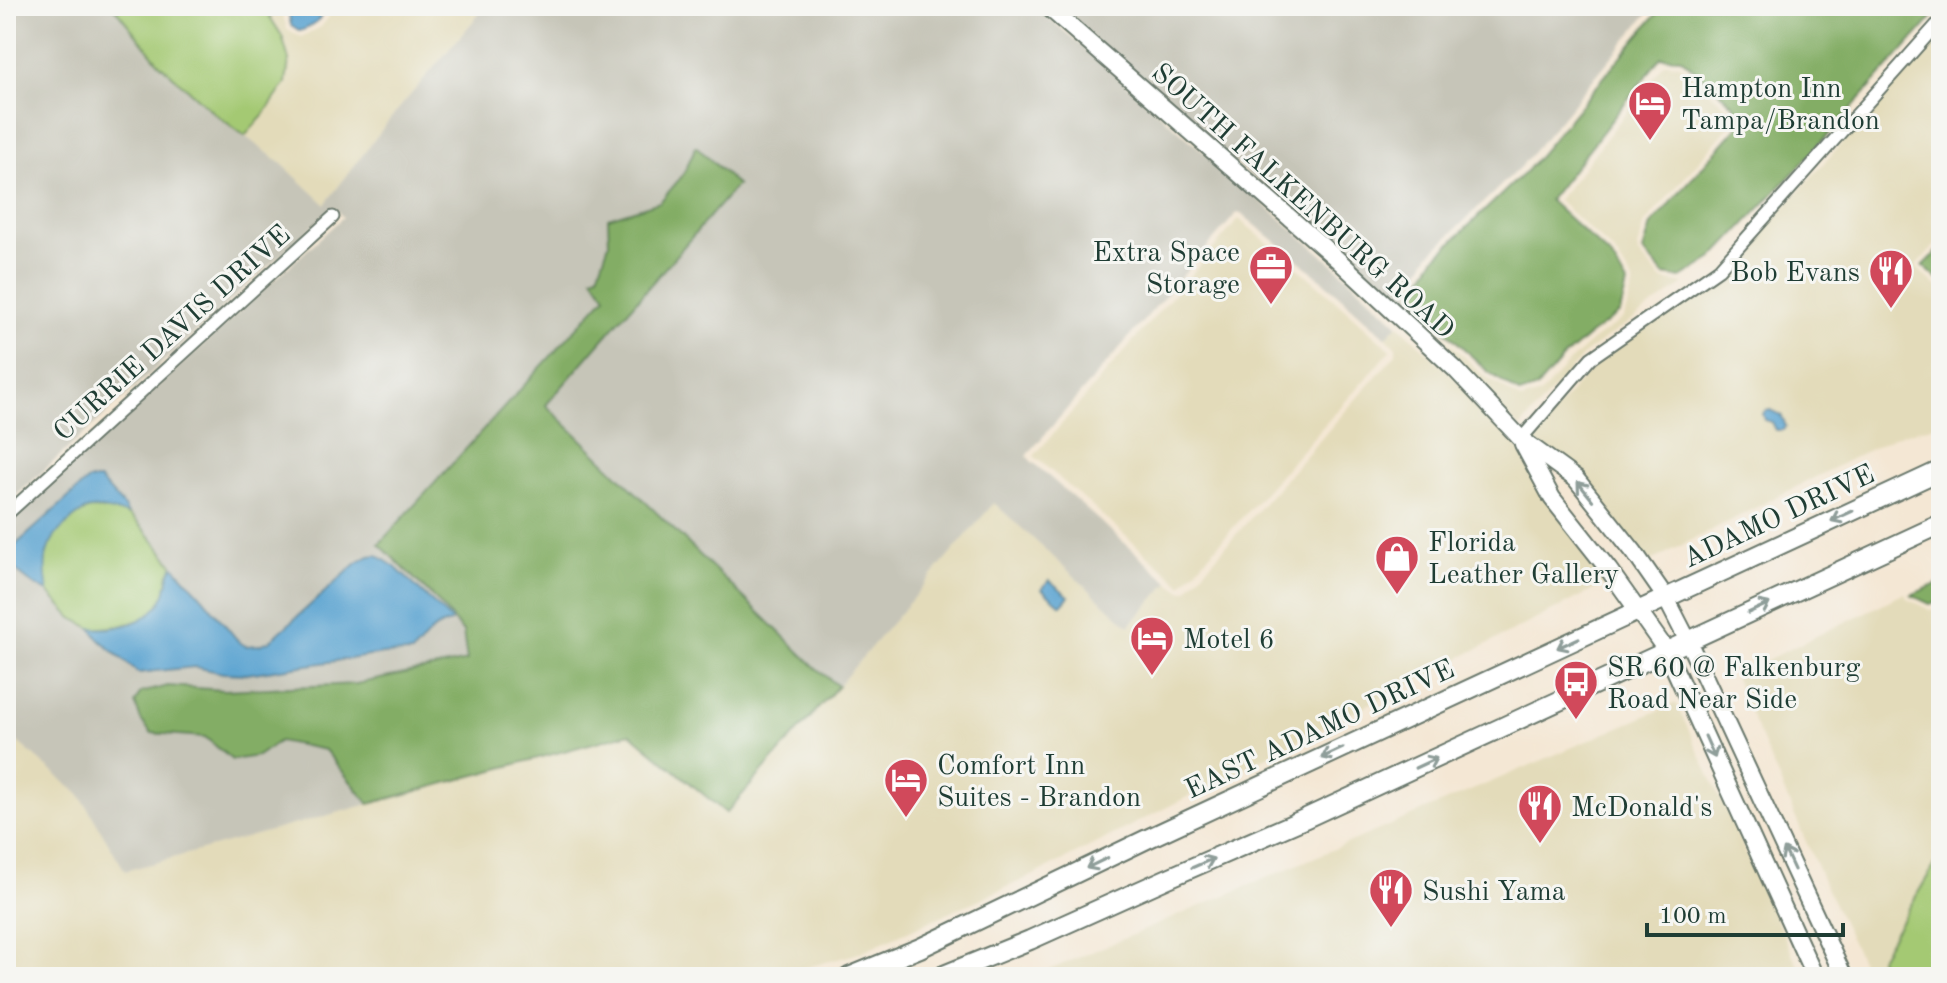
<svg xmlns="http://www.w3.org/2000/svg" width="1947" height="983" font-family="'Old Standard TT',serif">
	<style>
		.built { fill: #e3dbba }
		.industrial { fill: #c6c5b8; fill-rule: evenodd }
		.green { fill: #a4c973; stroke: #628354; stroke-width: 2 }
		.forest { fill: #83ad65; stroke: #51754c; stroke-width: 2 }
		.water { fill: #59a2d0; stroke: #3c7082; stroke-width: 2 }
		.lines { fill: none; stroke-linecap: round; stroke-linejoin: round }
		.street-casing { stroke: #6a786c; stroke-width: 15 }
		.secondary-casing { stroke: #6a786c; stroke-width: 20 }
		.primary-casing { stroke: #6a786c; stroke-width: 22 }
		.street { stroke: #fff; stroke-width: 11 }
		.secondary { stroke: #fff; stroke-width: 16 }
		.primary { stroke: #fff; stroke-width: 18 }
		.oneway { stroke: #8f9e9a }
		.labels { text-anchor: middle; stroke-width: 6; stroke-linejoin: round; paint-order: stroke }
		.poi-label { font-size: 28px; fill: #1f3d34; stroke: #f6f6f2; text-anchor: start }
		.street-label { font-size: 28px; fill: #1f3d34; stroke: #f6f6f2 }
	</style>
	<rect width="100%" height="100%" fill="#f6f6f2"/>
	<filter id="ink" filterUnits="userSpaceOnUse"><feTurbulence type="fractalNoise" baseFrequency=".0125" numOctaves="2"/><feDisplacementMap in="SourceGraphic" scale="16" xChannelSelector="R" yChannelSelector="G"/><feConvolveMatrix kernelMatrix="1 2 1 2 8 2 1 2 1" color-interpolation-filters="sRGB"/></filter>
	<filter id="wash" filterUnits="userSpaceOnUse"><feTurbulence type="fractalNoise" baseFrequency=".006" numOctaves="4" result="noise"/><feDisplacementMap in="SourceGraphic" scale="32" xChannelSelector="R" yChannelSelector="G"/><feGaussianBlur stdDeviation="1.8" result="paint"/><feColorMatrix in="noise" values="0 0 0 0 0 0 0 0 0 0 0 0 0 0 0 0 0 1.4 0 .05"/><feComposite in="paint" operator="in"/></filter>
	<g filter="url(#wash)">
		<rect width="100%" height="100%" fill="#f4e7d4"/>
		<!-- built -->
		<g class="built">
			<path d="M263 6H280L287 29 301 37 321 27 328 18 332 6H486L390 119 325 204 281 163 245 136 263 116 286 83 282 36Z"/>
			<path d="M1941 32V239L1917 265 1918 269 1941 290V424L1896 436 1649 562 1531 439 1596 363 1725 274Z"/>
			<path d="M1665 63 1678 64 1729 109 1734 121 1645 223 1638 248 1639 254 1662 280 1684 284 1585 353 1520 428 1407 314 1414 305 1418 312 1482 374 1521 400 1541 394 1569 362 1591 342 1624 318 1633 287V282L1615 253 1558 200Z"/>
			<path d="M1239 219 1309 277 1391 350 1182 585 1034 456Z"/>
			<path d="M1398 324 1450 374 1515 444 1609 582 1034 875 856 954 771 977H6V732L80 795 125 871 630 732 726 813 838 686 994 503 1129 626 1169 582 1182 591 1187 590 1396 354V347L1386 337Z"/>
			<path d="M1905 593 1907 599 1930 610 1941 609V854L1879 959 1890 977H1869L1827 890 1734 676Z"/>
			<path d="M1676 703 1803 977H1032L1149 928Z"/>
		</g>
		<!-- industrial -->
		<g class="industrial">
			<path d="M25 6H113L159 63 214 113 281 163 325 204 390 119 486 6H1035L1333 264 1398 324 1386 337 1313 272 1243 215 1238 213 1235 215 1027 455 1030 460 1169 582 1129 626 994 503 838 686 815 667 545 405 737 185 696 147 683 175 660 202 608 218 609 243 598 275 606 295 379 543 438 602 463 632 468 661 356 684 224 690 168 686 151 733 205 737 232 760 257 756 278 740 325 750 369 804 125 871 80 795 6 732V525L343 217 333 207 6 505V23ZM88 480 124 507 128 514 204 599 233 636 246 646 259 645 270 641 357 563 395 567 450 619 449 624 437 626 427 633 411 653 383 654 247 674 223 673 195 667H180L153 673 93 633 91 628 72 618 48 592 40 588 9 551Z"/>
			<path d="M1056 6H1654L1522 165 1429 255 1409 288 1414 305 1407 314Z"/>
		</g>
		<!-- green -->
		<g class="green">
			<path d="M113 6H263L282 36 289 60 286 83 263 116 245 136 214 113 159 63Z"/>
			<path d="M89 509C101 510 116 509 127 514 139 520 165 555 174 566L169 573 165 595 156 608 146 618 120 626 93 629 72 618 48 592 44 570 48 544 59 530 76 516Z"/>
			<path d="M1941 854V977H1890L1879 959Z"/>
		</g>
		<!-- forest -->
		<g class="forest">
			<path d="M1663 6H1941V8L1810 155 1713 258 1681 278 1664 275 1643 251 1651 225 1741 123 1735 106 1681 58 1661 57 1549 200 1611 257 1627 284 1620 313 1587 337 1564 357 1537 388 1520 394 1486 370 1422 308 1415 290 1435 258 1527 170Z"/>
			<path d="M696 146 737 185 546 405 815 667 838 686 726 813 630 733 369 804 325 750 279 741 257 756 232 760 205 737 151 733 141 720 135 703 140 693 168 686 224 690 356 684 467 661 463 632 438 602 379 544 606 296 593 277 598 275 609 243 608 218 660 202 683 175Z"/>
			<path d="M1941 248V282L1923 266Z"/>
			<path d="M1941 582V603L1930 604 1911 595Z"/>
		</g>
		<!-- water -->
		<g class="water">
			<path d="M287 6H325C322 20 313 26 300 31L291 25Z"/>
			<path d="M1770 410 1781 415 1786 426 1783 430H1776L1772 422 1765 420 1763 414 1765 411Z"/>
			<path d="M88 480H100L124 507 128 514C117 512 102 507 90 509 82 510 74 518 68 523 43 543 43 562 48 592 31 584 18 575 7 559L9 551Z"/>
			<path d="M377 555 395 567 450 619 451 622C429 628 427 638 412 653L383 654 247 674 223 673 195 667 138 673 99 639 91 628C117 631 152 622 164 596 169 586 166 575 174 566L204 599 239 642 246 646 259 645 270 641 357 563 369 556Z"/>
			<path d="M1049 580 1069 596 1061 605 1042 589Z"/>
		</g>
	</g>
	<g filter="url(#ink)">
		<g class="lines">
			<!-- street casing -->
			<g class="street-casing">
				<g id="street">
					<path d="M1521 439 1591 358 1719 269 1941 20"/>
					<path d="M6 515 333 217"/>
				</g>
			</g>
			<!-- secondary casing -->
			<g class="secondary-casing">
				<g id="secondary">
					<path d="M1047 6 1337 259 1455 369 1521 439 1576 479 1634 552 1666 598 1688 641 1844 977"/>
					<path d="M1523 444 1552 498 1609 570 1666 650 1815 977"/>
				</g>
			</g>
			<!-- primary casing -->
			<g class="primary-casing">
				<g id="primary">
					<path d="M849 977 920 948 1147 839 1941 470"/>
					<path d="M939 977 1030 940 1166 879 1304 819 1941 524"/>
				</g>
			</g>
			<!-- street -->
			<use href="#street" class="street"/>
			<!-- secondary -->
			<use href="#secondary" class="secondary"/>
			<!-- primary -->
			<use href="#primary" class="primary"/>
		</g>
		<!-- one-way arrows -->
		<defs><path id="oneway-shaft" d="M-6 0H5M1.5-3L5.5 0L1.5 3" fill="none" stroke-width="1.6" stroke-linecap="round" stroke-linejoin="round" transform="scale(2)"/></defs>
		<g class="oneway">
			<use href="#oneway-shaft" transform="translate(1585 491) rotate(-129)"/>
			<use href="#oneway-shaft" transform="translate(1842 516) rotate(155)"/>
			<use href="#oneway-shaft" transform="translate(1759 608) rotate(-25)"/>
			<use href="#oneway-shaft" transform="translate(1568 643) rotate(155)"/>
			<use href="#oneway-shaft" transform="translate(1710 747) rotate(66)"/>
			<use href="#oneway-shaft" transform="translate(1332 753) rotate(155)"/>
			<use href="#oneway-shaft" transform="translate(1426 763) rotate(-25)"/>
			<use href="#oneway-shaft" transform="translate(1789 859) rotate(-115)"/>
			<use href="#oneway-shaft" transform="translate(1097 863) rotate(154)"/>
			<use href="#oneway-shaft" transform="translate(1203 863) rotate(-23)"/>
		</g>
	</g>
	<!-- icons -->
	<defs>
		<g id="hotel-pin" transform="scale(2.3)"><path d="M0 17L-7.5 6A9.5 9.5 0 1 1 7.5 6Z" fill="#d1495b" stroke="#f6f6f2"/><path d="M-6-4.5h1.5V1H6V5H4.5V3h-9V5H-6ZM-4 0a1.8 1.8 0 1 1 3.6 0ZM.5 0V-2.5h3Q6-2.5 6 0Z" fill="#fff"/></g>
		<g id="office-pin" transform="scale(2.3)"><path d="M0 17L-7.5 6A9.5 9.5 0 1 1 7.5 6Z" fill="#d1495b" stroke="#f6f6f2"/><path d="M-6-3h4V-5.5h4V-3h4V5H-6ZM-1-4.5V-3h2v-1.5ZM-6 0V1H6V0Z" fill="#fff"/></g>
		<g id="restaurant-pin" transform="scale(2.3)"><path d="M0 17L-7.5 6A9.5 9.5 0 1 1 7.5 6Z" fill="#d1495b" stroke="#f6f6f2"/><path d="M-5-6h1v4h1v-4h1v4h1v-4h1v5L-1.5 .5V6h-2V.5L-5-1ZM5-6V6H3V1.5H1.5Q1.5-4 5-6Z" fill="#fff"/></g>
		<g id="shop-pin" transform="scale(2.3)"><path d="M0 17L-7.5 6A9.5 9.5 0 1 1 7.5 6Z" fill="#d1495b" stroke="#f6f6f2"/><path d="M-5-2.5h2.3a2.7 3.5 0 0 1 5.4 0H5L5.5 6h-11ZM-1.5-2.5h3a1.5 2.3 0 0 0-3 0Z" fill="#fff"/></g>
		<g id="bus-pin" transform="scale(2.3)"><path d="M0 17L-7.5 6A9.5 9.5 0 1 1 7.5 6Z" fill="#d1495b" stroke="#f6f6f2"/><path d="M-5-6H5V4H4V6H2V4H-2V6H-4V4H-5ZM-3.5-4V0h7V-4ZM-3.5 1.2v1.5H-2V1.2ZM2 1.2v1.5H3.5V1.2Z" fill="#fff"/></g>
	</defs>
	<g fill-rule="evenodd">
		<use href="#hotel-pin" x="1650" y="103"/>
		<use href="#office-pin" x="1271" y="267"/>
		<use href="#restaurant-pin" x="1891" y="271"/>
		<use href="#shop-pin" x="1397" y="557"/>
		<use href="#hotel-pin" x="1152" y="638"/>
		<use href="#bus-pin" x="1576" y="682"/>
		<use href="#hotel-pin" x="906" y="780"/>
		<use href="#restaurant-pin" x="1540" y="806"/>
		<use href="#restaurant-pin" x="1391" y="890"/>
	</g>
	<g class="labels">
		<!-- poi labels -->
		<g class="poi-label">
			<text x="1681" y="97">Hampton Inn<tspan x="1681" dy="32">Tampa/Brandon</tspan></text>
			<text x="1240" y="261" text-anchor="end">Extra Space<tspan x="1240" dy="32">Storage</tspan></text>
			<text x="1860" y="281" text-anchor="end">Bob Evans</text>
			<text x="1428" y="551">Florida<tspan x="1428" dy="32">Leather Gallery</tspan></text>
			<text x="1183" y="648">Motel 6</text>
			<text x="1607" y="676">SR 60 @ Falkenburg<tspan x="1607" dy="32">Road Near Side</tspan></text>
			<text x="937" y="774">Comfort Inn<tspan x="937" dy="32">Suites - Brandon</tspan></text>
			<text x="1571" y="816">McDonald's</text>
			<text x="1422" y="900">Sushi Yama</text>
		</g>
		<!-- street labels -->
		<g class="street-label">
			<text transform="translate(1304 200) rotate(42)" y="10">SOUTH FALKENBURG ROAD</text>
			<text transform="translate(171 332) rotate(-42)" y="10">CURRIE DAVIS DRIVE</text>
			<text transform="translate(1778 515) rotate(-25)" y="10">ADAMO DRIVE</text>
			<text transform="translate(1319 728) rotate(-25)" y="10">EAST ADAMO DRIVE</text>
		</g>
	</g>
	<!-- margin -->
	<rect width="1947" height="983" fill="none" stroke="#f6f6f2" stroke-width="32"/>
	<!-- scale -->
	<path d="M1647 923v12h196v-12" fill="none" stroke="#1f3d34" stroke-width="4"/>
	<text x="1659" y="923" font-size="24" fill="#1f3d34" stroke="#f6f6f2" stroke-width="6" paint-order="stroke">100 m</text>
</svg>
